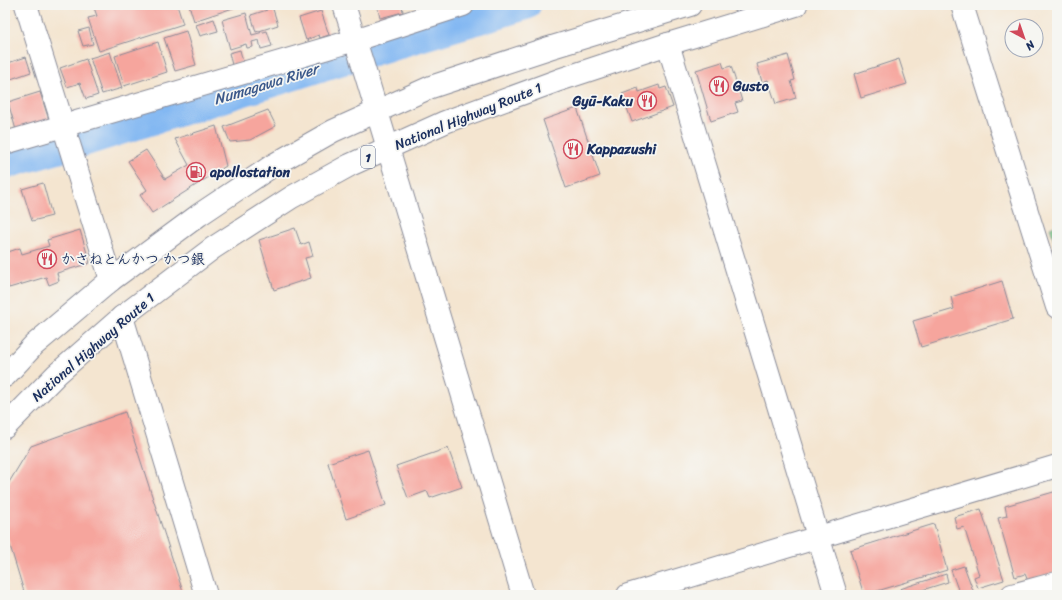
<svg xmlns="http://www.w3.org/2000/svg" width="1062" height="600" font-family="Sriracha,'Klee One',sans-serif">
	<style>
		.garden { fill: #7bc685; stroke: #4b7a72 }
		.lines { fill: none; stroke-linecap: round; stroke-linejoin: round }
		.river { stroke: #83b8f2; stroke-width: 30 }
		.building { fill: #f6a59d }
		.minor-casing { stroke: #888a97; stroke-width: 24 }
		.highway-casing { stroke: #888a97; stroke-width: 24 }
		.minor { stroke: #fff; stroke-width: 22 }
		.highway { stroke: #fff; stroke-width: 22 }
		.labels { text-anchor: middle; stroke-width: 3.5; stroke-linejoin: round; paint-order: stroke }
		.shield { fill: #f6f6f2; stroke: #5d6b8a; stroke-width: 1 }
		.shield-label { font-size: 13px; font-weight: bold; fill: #1b2f5e }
		.poi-label { font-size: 14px; font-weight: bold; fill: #1b2f5e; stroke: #f6f6f2; text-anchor: start }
		.street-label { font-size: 14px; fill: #1b2f5e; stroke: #f6f6f2 }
		.water-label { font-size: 15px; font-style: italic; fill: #3a588a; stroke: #f6f6f2 }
	</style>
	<rect width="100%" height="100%" fill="#f6f6f2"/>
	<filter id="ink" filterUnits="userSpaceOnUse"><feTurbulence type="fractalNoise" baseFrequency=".025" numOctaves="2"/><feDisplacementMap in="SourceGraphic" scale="8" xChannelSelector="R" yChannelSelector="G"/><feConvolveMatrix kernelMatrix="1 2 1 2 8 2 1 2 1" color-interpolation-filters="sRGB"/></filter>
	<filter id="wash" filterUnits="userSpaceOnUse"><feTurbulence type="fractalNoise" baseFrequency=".012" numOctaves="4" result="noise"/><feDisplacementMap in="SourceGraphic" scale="16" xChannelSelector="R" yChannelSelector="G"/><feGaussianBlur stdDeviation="0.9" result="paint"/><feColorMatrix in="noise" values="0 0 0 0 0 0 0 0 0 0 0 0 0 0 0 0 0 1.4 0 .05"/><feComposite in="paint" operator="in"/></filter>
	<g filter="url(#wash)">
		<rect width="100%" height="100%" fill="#f4e5d0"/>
		<!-- garden -->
		<path class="garden" d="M1057 225V249L1050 228Z"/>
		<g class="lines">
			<!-- river -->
			<path class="river" d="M5 164 89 140 333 63 526 5"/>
		</g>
		<g id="blocks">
			<!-- building -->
			<g class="building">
				<path d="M93 5H119L120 8 130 5H177L183 24 99 51 88 18 97 16Z"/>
				<path d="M189 5H242L194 21Z"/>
				<path d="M377 5H402L403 12 380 18Z"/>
				<path d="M272 6 278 25 256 32 251 15 267 10 266 8Z"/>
				<path d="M321 11 329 35 320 38 319 35 306 40 299 18Z"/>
				<path d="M246 13 252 35 267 31 272 46 261 49 259 40 252 42 253 47 247 48 246 44 230 49 222 20Z"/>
				<path d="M214 19 218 31 200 36 196 25Z"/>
				<path d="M89 28 93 44 83 46 78 31Z"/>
				<path d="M186 31 196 65 175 71 164 38Z"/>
				<path d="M158 42 167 72 124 86 115 56Z"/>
				<path d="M240 50 243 62 232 65 229 53Z"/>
				<path d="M110 52 122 88 102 94 90 58Z"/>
				<path d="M788 55 795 80 791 81 796 98 776 104 768 80 762 82 757 64Z"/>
				<path d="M26 57 31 72 8 80 5 70V64Z"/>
				<path d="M86 59 98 95 86 99 80 83 67 87 60 68Z"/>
				<path d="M899 59 907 84 861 98 854 74Z"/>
				<path d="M722 62 724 68 731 66 742 101 735 103 738 112 711 121 696 70Z"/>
				<path d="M659 85 660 89 666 87 673 107 632 122 622 94 638 88 639 92Z"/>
				<path d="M40 92 49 120 16 130 8 102Z"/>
				<path d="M577 108 600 176 566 188 543 120Z"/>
				<path d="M268 110 276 126 250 140 230 142 224 127Z"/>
				<path d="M216 126 226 166 152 213 140 195 147 190 128 161 146 150 165 179 189 165 175 139Z"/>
				<path d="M43 183 52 216 32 221 22 189Z"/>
				<path d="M295 228 301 245 309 242 313 256 305 258 311 278 274 290 259 240Z"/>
				<path d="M80 230 90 263 57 273 59 281 49 285 46 277 9 288 5 276V253L20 248 22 254 49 246 47 240Z"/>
				<path d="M1002 281 1013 319 921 347 913 321 954 309 951 297Z"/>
				<path d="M125 412 184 595H25L5 529V489L31 446Z"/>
				<path d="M448 448 462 487 430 498 427 491 408 498 396 466Z"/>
				<path d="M368 450 386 505 346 519 328 463Z"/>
				<path d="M1057 491V572L1028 581 1025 574 1015 577 998 518 1007 516 1005 506Z"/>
				<path d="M981 509 1004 580 978 588 974 577 979 575 964 527 957 529 954 517Z"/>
				<path d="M934 524 947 570 864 595 850 550Z"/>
				<path d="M964 566 974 593 969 595H960L951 570Z"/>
				<path d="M946 574 948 582 906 595H902L900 589Z"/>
			</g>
		</g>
	</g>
	<g filter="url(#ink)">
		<use href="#blocks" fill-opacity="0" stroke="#888a97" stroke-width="1"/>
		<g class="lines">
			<!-- minor casing -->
			<g class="minor-casing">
				<g id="minor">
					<path d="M26 5 111 280"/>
					<path d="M344 5 365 72 523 595"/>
					<path d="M962 5 1057 307"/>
					<path d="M668 44 836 595"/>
					<path d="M5 143 355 40 463 5"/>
					<path d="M122 317 206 595"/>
					<path d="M628 595 819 537 1057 466"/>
					<path d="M1012 595 1057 583"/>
				</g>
			</g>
			<!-- highway casing -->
			<g class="highway-casing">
				<g id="highway">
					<path d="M5 376 34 345 111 280 199 215 275 164 333 131 431 87 549 48 690 5"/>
					<path d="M5 427 57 374 122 317 213 248 292 197 350 165 445 122 559 80 668 44 796 5"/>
				</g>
			</g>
			<!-- minor -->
			<use href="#minor" class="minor"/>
			<!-- highway -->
			<use href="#highway" class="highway"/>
		</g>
	</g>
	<!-- icons -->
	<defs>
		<g id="restaurant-ring" transform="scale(1)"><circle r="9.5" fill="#f6f6f2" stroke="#d1495b" stroke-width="1.5"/><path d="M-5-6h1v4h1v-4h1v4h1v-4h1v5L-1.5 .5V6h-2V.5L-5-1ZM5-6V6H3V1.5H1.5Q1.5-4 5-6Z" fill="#d1495b"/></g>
		<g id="fuel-ring" transform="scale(1)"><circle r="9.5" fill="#f6f6f2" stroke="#d1495b" stroke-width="1.5"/><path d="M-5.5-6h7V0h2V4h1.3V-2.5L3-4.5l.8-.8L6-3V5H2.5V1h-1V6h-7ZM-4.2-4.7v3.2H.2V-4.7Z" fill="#d1495b"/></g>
	</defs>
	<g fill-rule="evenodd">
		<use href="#restaurant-ring" x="719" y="86"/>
		<use href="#restaurant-ring" x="647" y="101"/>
		<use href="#restaurant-ring" x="573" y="149"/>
		<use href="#fuel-ring" x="196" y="172"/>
		<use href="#restaurant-ring" x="47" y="259"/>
	</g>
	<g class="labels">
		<!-- shield labels -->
		<rect class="shield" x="361" y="146" width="14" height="22" rx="3"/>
		<g class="shield-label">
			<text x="368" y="162">1</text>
		</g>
		<!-- poi labels -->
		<g class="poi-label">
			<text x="733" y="91">Gusto</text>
			<text x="633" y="106" text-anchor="end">Gyū-Kaku</text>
			<text x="587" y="154">Kappazushi</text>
			<text x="210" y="177">apollostation</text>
			<text x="61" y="264">かさねとんかつ かつ銀</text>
		</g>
		<!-- street labels -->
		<g class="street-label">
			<text transform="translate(468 116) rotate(-22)" y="5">National Highway Route 1</text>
			<text transform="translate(93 347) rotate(-41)" y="5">National Highway Route 1</text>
		</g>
		<!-- water labels -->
		<g class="water-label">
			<text transform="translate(266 84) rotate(-17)" y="5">Numagawa River</text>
		</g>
	</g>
	<!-- margin -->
	<rect width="1062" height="600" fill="none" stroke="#f6f6f2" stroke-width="20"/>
	<!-- north arrow -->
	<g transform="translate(1024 38) rotate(140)"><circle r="19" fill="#f6f6f2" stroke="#9ea6b7"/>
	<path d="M0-3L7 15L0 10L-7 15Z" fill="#d1495b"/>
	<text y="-6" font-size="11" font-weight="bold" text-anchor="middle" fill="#1b2f5e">N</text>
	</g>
</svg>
